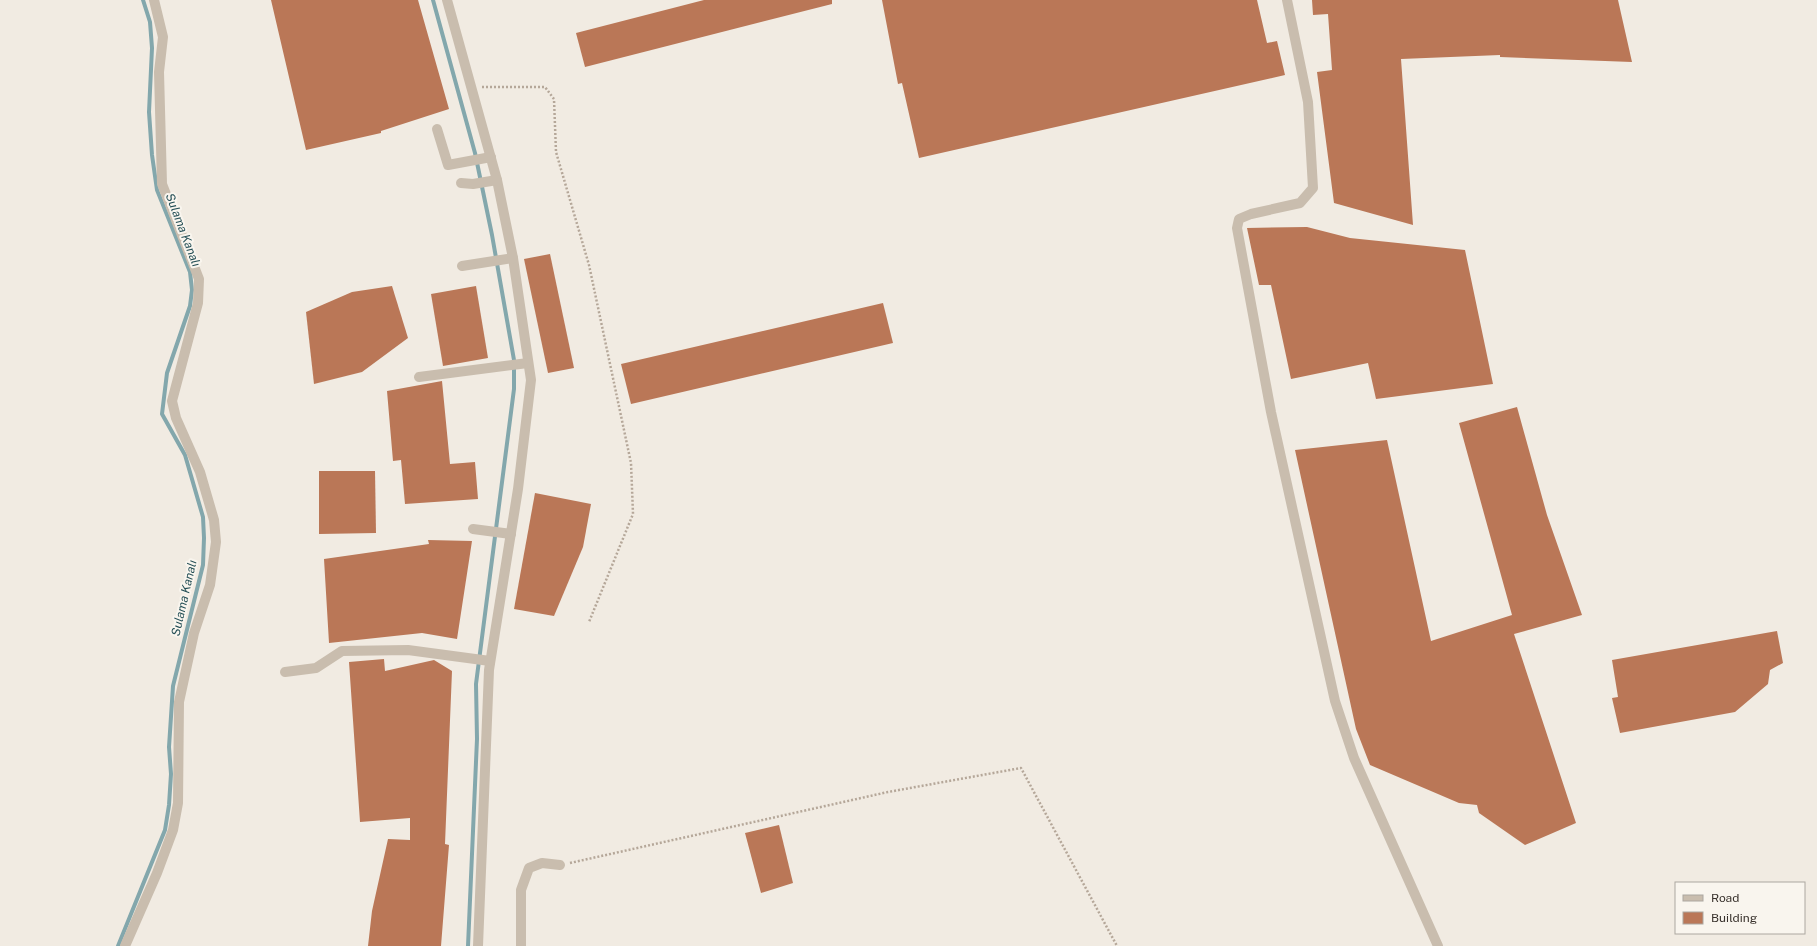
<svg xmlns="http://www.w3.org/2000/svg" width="1817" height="946" font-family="'Public Sans',sans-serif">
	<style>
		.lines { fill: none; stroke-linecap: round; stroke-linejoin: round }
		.stream { stroke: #83a7ac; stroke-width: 4 }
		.building { fill: #ba7757 }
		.path { stroke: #b5a799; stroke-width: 2.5; stroke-dasharray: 2 2; stroke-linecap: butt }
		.minor { stroke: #c9bdae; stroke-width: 10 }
		.labels { text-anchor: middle; stroke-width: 4; stroke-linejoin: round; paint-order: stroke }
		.water-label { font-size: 12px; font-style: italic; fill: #254f56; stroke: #f9f5ee }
	</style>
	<rect width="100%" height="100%" fill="#f1ebe2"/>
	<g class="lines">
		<!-- stream -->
		<g class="stream">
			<path d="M433 0 475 153 492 235 514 360V389L476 684 477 739 468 946"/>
			<path d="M118 946 165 830 169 805 171 774 169 747 173 686 203 565 204 538 203 517 185 455 162 414 167 373 190 306 192 290 190 272 157 190 152 155 149 112 152 48 150 22 143 0"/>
		</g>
	</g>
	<!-- building -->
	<g class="building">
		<path d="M271 0H418L449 109 381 131V133L306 150Z"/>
		<path d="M704 0H832V4L585 67 576 33Z"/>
		<path d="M882 0H1257L1267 43 1277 41 1285 75 919 158 902 83 898 84Z"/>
		<path d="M1312 0H1618L1632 62 1500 57V55L1401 59 1413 225 1334 203 1317 72 1332 70 1328 14 1313 15Z"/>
		<path d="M1307 227 1350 238 1465 250 1493 384 1376 399 1368 363 1291 379 1271 285H1259L1247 228Z"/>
		<path d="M550 254 574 368 548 373 524 259Z"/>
		<path d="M392 286 408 338 362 372 314 384 306 312 352 292Z"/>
		<path d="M476 286 488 358 443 366 431 294Z"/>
		<path d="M883 303 893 343 631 404 621 364Z"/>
		<path d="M442 381 450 464 475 462 478 499 405 504 401 460 393 461 387 391Z"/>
		<path d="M1517 407 1547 515 1582 615 1514 634 1576 823 1525 845 1479 813 1477 805 1459 803 1370 765 1356 729 1295 450 1387 440 1431 641 1512 615 1459 423Z"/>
		<path d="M319 471H375L376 533 319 534Z"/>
		<path d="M535 493 591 504 583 547 554 616 514 609Z"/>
		<path d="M428 540 472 541 457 639 422 633 329 643 324 559 429 544Z"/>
		<path d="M1777 631 1783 663 1770 670 1768 684 1735 712 1620 733 1612 698 1618 697 1612 660Z"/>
		<path d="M384 659 385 671 434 660 452 671 445 844 449 845 441 946H368L372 911 388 839 410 840V818L360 822 349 662Z"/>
		<path d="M779 825 793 883 761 893 745 833Z"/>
	</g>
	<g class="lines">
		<!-- path -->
		<g class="path">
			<path d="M482 87H545L554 99 556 152 589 265 631 463 633 514 589 622"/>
			<path d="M570 863 888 792 1021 768 1117 946"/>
		</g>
		<!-- minor -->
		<g class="minor">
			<path d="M447 0 497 180 513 258 531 380 518 489 489 670 478 946"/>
			<path d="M1287 0 1308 102 1313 188 1300 203 1251 214 1239 219 1237 228 1271 412 1335 701 1354 758 1438 946"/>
			<path d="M437 129 448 165 491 157"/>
			<path d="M461 183 473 184 497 180"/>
			<path d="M462 266 513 258"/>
			<path d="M419 377 528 363"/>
			<path d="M473 529 511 534"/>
			<path d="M285 672 316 668 342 651 408 650 490 661"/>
			<path d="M125 946 157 873 173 830 178 803 179 702 194 633 210 585 216 542 214 520 200 472 176 418 172 401 198 303 199 279 162 184 159 72 163 37 154 0"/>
			<path d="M521 946V890L529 868 542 863 560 865"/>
		</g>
	</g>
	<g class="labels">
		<!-- water labels -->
		<g class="water-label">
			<text transform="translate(183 230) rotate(69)" y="4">Sulama Kanalı</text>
			<text transform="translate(184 598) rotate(-77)" y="4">Sulama Kanalı</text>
		</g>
	</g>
	<!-- legend -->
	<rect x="1675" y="882" width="130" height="52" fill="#f9f5ee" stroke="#aca7a0"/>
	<rect x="1683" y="895" width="20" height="6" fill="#c9bdae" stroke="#aca7a0"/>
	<text x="1711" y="902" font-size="12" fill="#38312c">Road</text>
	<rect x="1683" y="912" width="20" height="12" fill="#ba7757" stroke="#aca7a0"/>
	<text x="1711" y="922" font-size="12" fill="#38312c">Building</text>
</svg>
